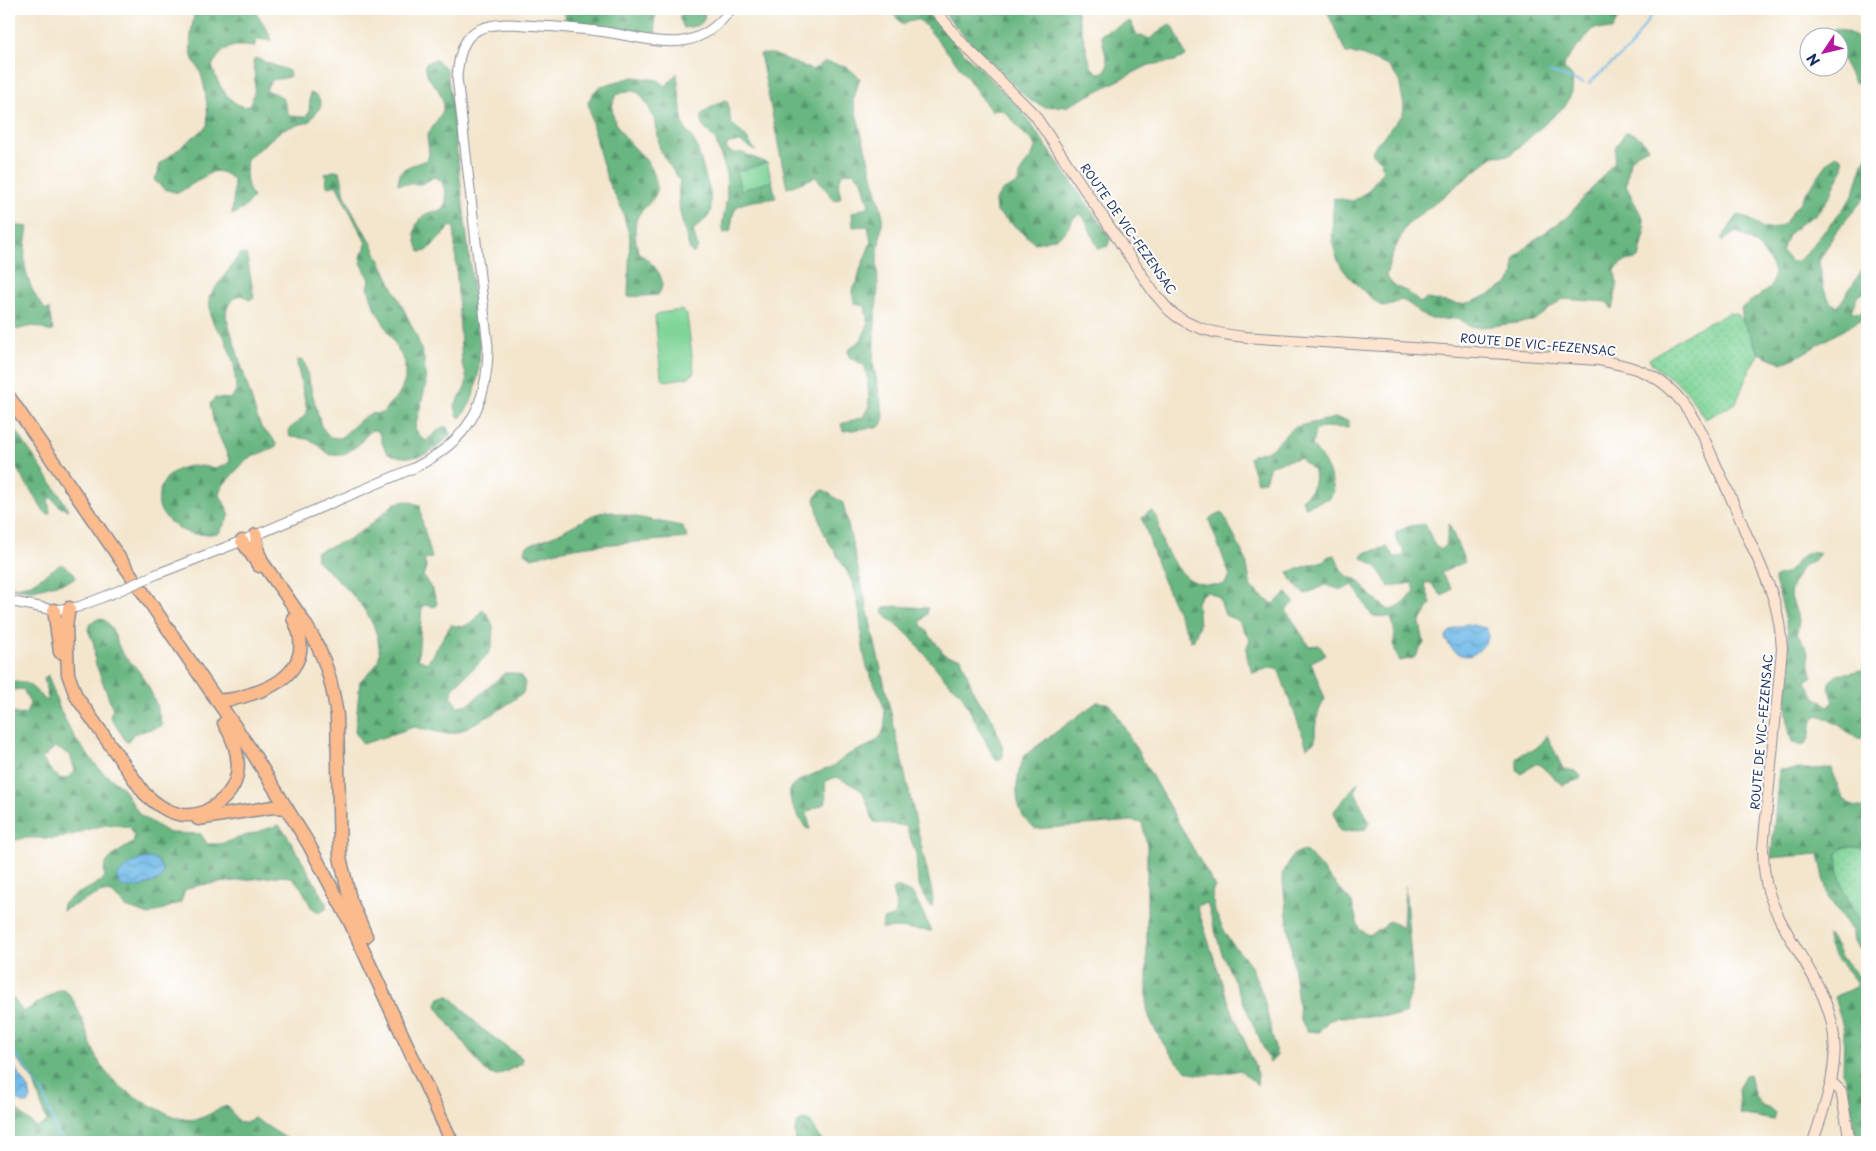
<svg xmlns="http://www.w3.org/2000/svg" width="1876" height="1151" font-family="'Playpen Sans',sans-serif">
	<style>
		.grass { fill: url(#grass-dots); stroke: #4d827a }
		.forest { fill: url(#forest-firs); stroke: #41726f; fill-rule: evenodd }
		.pitch { fill: #7fd497; stroke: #4d827a }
		.water { fill: url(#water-waves); stroke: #4674a4 }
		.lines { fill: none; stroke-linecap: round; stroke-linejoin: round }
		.stream { stroke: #70bae9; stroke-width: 2 }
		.tertiary-casing { stroke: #878a96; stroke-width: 11 }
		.secondary-casing { stroke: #878a96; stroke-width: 12 }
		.trunk-casing { stroke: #878a96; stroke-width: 15 }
		.tertiary { stroke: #fff; stroke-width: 9 }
		.secondary { stroke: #fde4d1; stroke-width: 10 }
		.trunk { stroke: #fbbb8d; stroke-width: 12 }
		.tertiary-bridge-casing { stroke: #878a96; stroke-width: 11; stroke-linecap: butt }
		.tertiary-bridge { stroke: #fff; stroke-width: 9 }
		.labels { text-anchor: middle; stroke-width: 4; stroke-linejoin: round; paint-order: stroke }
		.street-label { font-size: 12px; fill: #1b2f5e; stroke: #fff }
	</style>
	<defs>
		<pattern id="grass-dots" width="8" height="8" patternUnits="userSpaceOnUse" patternTransform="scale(1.25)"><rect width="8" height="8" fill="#7fd497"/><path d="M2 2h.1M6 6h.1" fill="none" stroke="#6db685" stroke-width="1.8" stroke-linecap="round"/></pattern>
		<pattern id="forest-firs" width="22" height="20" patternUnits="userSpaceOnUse" patternTransform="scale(1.25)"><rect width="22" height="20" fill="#67b680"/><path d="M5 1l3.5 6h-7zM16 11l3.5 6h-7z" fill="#54946c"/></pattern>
		<pattern id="water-waves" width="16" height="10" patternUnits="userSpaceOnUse" patternTransform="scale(1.25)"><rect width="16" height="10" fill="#70bae9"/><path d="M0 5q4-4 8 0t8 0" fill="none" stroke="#5b98c0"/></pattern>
	</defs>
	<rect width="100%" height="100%" fill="#fff"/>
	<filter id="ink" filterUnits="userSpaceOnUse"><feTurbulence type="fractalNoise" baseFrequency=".02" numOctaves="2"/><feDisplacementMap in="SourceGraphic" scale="10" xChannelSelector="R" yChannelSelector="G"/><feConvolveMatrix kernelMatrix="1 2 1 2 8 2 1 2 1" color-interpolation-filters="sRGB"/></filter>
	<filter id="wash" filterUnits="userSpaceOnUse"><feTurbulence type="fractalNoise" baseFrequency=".0096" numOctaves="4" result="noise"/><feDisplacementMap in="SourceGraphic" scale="20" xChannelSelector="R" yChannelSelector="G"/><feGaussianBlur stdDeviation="1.12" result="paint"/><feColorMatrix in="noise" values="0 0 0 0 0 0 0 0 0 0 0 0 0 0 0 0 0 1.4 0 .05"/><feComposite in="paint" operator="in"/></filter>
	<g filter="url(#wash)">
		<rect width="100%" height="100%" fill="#f3e6cd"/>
		<!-- grass -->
		<g class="grass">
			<path d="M1729 313 1737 314 1743 321 1759 353 1746 378 1736 403 1705 419C1697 407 1690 394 1679 384 1669 375 1656 371 1649 359L1694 330Z"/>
			<path d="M1867 839V934L1852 922 1829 845Z"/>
		</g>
		<!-- forest -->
		<g class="forest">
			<path d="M195 9H225L233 15 236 9H254C259 17 271 34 272 41L257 39 254 47C231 44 224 46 212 66 216 81 229 106 247 107 258 94 255 77 253 62L255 58 289 71 290 76C278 82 272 74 266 90 271 93 278 93 281 97 287 102 285 110 290 116L305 117 309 113 310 93C317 95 320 98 321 106L309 122 283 129 247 159C245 174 246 185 253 198L243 209 232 215 234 191 233 179C226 174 221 170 212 172L178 193 164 189 154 180 158 173 160 164 207 126C209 112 205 82 199 69 197 65 194 62 193 59 187 44 193 24 195 9Z"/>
			<path d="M566 9H661C654 16 653 22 656 32L652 34 566 20 564 10Z"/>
			<path d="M686 9H704C707 25 698 26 684 28L679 17Z"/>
			<path d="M889 9H926L964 53 1019 107 1102 225 1110 238 1108 246 1099 249C1092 238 1089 224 1081 214L1074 217C1066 237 1055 239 1035 243L996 211 995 201 1002 191 1018 183 1022 169 1032 156 1035 147C1031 135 1028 140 1022 132 1015 124 1012 118 1003 110L991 111 956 62 924 24 919 20H912L903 25Z"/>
			<path d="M940 9H1076L1091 67 1098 73 1104 72 1108 66 1101 34 1130 21 1137 35 1150 39 1169 24 1174 28 1186 56 1175 61 1149 65 1068 106 1045 107 1029 100 967 39Z"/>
			<path d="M1326 9H1623L1612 30 1594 28 1565 62 1564 69 1573 77 1572 92 1566 105 1510 155 1494 156 1406 226 1392 255 1386 276 1393 285 1408 292 1420 303 1426 299 1460 304 1472 302 1493 293 1509 283 1514 273V262L1516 257 1529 244 1567 217 1582 200 1614 163 1616 146 1626 132C1636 133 1643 139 1648 148L1638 153 1630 160 1626 186 1643 219 1645 233 1639 258 1623 262 1615 270 1617 287 1612 309 1607 302 1563 299 1533 321 1482 327H1470L1459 318C1443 320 1430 322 1417 311 1412 306 1408 302 1401 300L1390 305 1381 306C1334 267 1329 259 1334 198L1353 201 1368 191 1383 170 1381 162 1372 152 1375 146 1403 114 1404 106 1399 80 1388 66 1361 55 1346 53Z"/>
			<path d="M1836 28 1852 34 1867 45V84L1854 82 1839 53 1838 38 1832 37 1830 32Z"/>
			<path d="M760 54H773L812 70 825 62 846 66 860 78 853 101 883 216 877 259 878 290 875 323 873 363 884 418 881 425 878 427 843 431 841 424 863 417 869 406 868 382 865 366 849 357 848 350 861 340 868 325 865 306 854 304 852 289 857 283 860 270 871 242 868 226 853 227 852 213 869 206 862 180 853 172 843 173 838 184 841 198 835 201 816 177 787 188Z"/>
			<path d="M436 60 447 69 480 347C479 372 478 398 460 418L457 415 455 405C465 388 471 384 462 364L454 227 451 226 427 251 420 252C409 231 416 210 442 211 449 200 446 192 441 180L434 177 422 184H398C399 164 412 167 428 159L429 153 427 136 443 111V101L439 91 428 77 425 65 430 61Z"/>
			<path d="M677 73 683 125 696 144 710 192 711 211 708 217 693 230 698 248 693 254 690 250C684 228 675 204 680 181L660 151 656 124 648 105 639 93 631 90 616 95C601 122 635 145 649 164 652 168 655 176 656 182 661 199 643 205 637 218 633 228 636 242 638 252 650 261 671 278 658 295L628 297 630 237 621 207 608 182 595 137 588 102 594 92 601 86 633 77 658 80 666 86Z"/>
			<path d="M724 100 728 103 731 123 745 136 756 151 740 142 728 143 726 149 732 153H743L767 163 736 172 741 189 772 181 776 198C767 200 742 200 736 208 732 213 732 225 730 232L724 233 722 227 727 197 726 171 715 139 703 127 701 115 705 111Z"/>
			<path d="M1836 155 1842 158 1843 168 1830 196 1816 214 1800 224 1788 235 1782 251 1791 262 1798 261 1807 252 1852 198 1863 164 1867 157V195L1835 233 1819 261 1824 289 1830 302 1838 307 1867 262V294L1863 293 1857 297 1851 311 1857 313 1867 310V316L1797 357 1782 363 1759 353 1743 321 1741 308 1771 287C1772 283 1774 279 1774 275 1772 257 1752 238 1736 232L1723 241 1722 238 1738 215C1761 220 1759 237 1784 224L1829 161Z"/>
			<path d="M333 171H340L345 195 354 215 371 242 417 337 424 359 426 384 415 428 420 437 426 441 442 427H447L450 435C436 450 424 459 402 457 398 456 390 455 387 452 383 448 381 437 378 431L371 430 358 445 343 455H330C312 440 315 439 290 437L288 430 304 417 307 410 297 364 298 360 304 361 321 426 330 437 340 438C349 432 361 417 370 414 374 413 378 414 383 413L388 405 399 395 405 380V362L374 306 368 288 370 280 361 263 360 256 365 249 366 243 336 185 330 187 327 186 325 174Z"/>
			<path d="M9 225 28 227C23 255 22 271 36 297 38 302 43 304 45 310L49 309 53 331C46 332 44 329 38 327 31 325 24 328 17 330L14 327 9 315Z"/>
			<path d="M240 254 247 255 254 298 248 300 244 296 239 295C230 301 227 305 226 316L257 417 262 429 272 437 277 446 247 459 224 484 219 493 230 515 219 533C205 535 190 536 178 528 166 519 156 511 159 495 162 477 177 466 194 466 208 465 219 473 230 461L214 424 210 404 215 398 229 399 234 395 236 389 234 364 224 336 214 325 211 317 209 297Z"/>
			<path d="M1335 418 1349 421 1348 428 1323 427 1315 431 1312 446C1325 460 1331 473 1334 491L1330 498 1305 507 1302 499C1312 490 1316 485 1314 471L1299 458 1270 465 1265 481 1257 482 1249 458 1252 455 1270 450 1288 432 1295 427Z"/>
			<path d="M9 420 63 500 68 510 60 507 52 498H48L50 514H47L44 511 9 457Z"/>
			<path d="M824 490 843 503 933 897 932 907 928 904 918 884 916 854 906 826 874 822 863 792 858 788 837 777 825 781 826 803 807 812 810 829 806 828C775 783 791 784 831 767 837 765 841 759 846 756 859 748 880 746 884 728 889 706 874 686 867 667 859 640 863 611 853 585 846 565 830 548 822 528 819 519 817 508 815 499L820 491Z"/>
			<path d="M407 501 420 505 422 521 432 558 424 559 426 567 423 576 433 591 437 603 435 607 425 605 422 607 418 659 427 663 451 625 463 627 476 619 482 610 488 615 493 626 492 647 488 654 454 687C450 695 451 700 458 706L469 704 505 673H515L521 676 525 683 523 693 495 713 458 732 447 734 414 727 363 744 355 732 360 681C368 673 377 668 379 657 380 654 379 650 379 646 375 610 341 584 317 560L316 552 345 541 365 529 395 503Z"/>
			<path d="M606 511 682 526 688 538 587 546 557 551 532 558 524 552 527 546 557 534 593 515Z"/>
			<path d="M1153 511C1162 525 1158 528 1162 541 1166 553 1181 576 1193 581 1202 585 1213 585 1223 585L1230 576 1209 520 1211 517 1222 512 1246 560 1251 587 1265 599 1273 604 1287 593 1294 602 1286 610 1309 646 1319 645 1326 655 1311 662 1325 699C1316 714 1315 724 1315 741L1307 747 1279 671 1273 667 1253 673C1248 661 1243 652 1250 640L1238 621 1225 615 1219 597 1208 592 1202 594 1197 602 1199 625 1194 640 1191 641 1162 578 1142 518 1148 512Z"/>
			<path d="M1425 524 1435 546 1441 550 1446 544 1449 524 1465 562 1441 573 1452 589 1442 596 1431 583H1424L1431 603 1420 623 1424 643 1414 658 1400 661C1388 643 1400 633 1390 617L1372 616 1353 585 1342 590 1325 585 1306 594C1296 589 1293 582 1288 572L1323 561 1329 556 1335 555C1339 566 1343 579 1357 579L1371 596 1389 610C1402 608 1408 600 1415 590L1412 583 1389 587 1377 567 1361 557 1367 552 1387 547 1394 557 1403 556 1405 552 1396 541V532L1410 526Z"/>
			<path d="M1807 553H1820C1815 562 1806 562 1800 570 1795 576 1793 586 1790 593L1799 621 1797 633 1807 649 1812 676 1806 682 1815 697 1828 706 1834 702 1829 687V682L1837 675 1867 669V717L1862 738 1857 739 1839 725 1819 715C1807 720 1813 731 1808 740 1807 742 1805 744 1803 746L1792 742C1782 710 1789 678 1789 646 1788 622 1781 600 1774 578 1779 574 1785 576 1789 571 1796 565 1798 558 1807 553Z"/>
			<path d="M61 564 72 571 76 577 73 580 33 590 9 588 31 584Z"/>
			<path d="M897 606 928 608 927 614 920 623 946 656 961 658 975 695 993 720 1003 749V757L997 761 992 754 962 695 945 679 913 640 899 626 889 619 882 610 886 607Z"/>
			<path d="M100 618C114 623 115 641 122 653 126 660 133 663 138 670 150 686 158 706 162 726L133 734 127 743 110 716 113 709 95 662 94 644 88 630 90 623Z"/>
			<path d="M48 675 60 710 76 740 101 771 121 786 140 815 169 833 201 834 207 844H220L279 825 287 835 326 902V909L319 913 311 907 302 889 292 877 279 876 200 885 185 890 181 902 149 915 126 907 112 893 102 892 62 911 63 904C75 892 93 889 105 877 99 859 123 850 134 842V836L131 828C100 819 87 833 59 838 42 840 24 834 9 843V707C13 715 17 715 26 714L30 703 23 689 13 690 9 695V682C28 678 33 689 47 701L48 699 44 678ZM55 747 70 755 75 771 67 778 61 779 53 773 42 759Z"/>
			<path d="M1097 702 1107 703 1112 706 1215 887 1212 892 1215 912 1229 940 1250 964 1263 995 1277 1056 1270 1063 1221 951 1207 903 1197 906 1226 995 1258 1074 1257 1085 1240 1070C1228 1073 1201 1078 1190 1072 1173 1063 1151 1027 1147 1009V845L1142 823 1133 821 1036 829C1032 826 1027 822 1024 818 1013 800 1016 773 1025 755Z"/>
			<path d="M1547 735 1563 769 1576 771 1581 776 1580 779 1562 785 1541 766 1537 763 1521 774 1517 770V757C1523 752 1525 753 1532 750 1539 748 1542 740 1547 735Z"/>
			<path d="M1832 768C1836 780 1839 797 1851 805 1855 807 1862 807 1867 808V848C1859 849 1847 844 1840 850 1836 854 1838 860 1838 865 1840 890 1853 909 1867 930V1142H1857L1855 1136 1848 1090 1843 1073 1844 1030 1834 997 1857 986C1850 968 1827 957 1827 935L1833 940 1841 957 1858 975 1861 974 1867 968V958L1854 942 1852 931 1828 897 1819 854 1771 858 1779 770Z"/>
			<path d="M1358 782 1355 791 1369 822 1366 829 1343 832 1339 830 1334 811Z"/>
			<path d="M1301 851 1307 852 1352 903 1359 929 1368 935 1383 928 1389 921 1403 928 1405 886 1413 982 1405 1014 1397 1016 1339 1017 1328 1021 1319 1032 1307 1031 1300 1019 1282 875 1293 855Z"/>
			<path d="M897 887 913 894 932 931 897 928 882 929 883 920 895 916 897 908 892 890Z"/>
			<path d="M63 989C78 996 89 1045 98 1060 109 1082 135 1098 156 1108 169 1114 182 1122 196 1119 207 1118 216 1108 228 1106L238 1122 244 1123 254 1118 292 1142H9V1103L36 1127 47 1123 34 1082 9 1048V993L23 1012 59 990Z"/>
			<path d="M446 996H450L482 1029 522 1058V1064L496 1076 485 1071 438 1009 437 1002 440 998Z"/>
			<path d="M1749 1074C1755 1097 1753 1101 1775 1112L1773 1120 1740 1114 1738 1089 1745 1075Z"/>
			<path d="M803 1120 810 1121 823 1142H796L795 1130 797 1123Z"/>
		</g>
		<!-- pitch -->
		<g class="pitch">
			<path d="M767 163 772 181 741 190 736 172Z"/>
			<path d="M681 310 687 315 694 372 689 377 665 381 661 376 655 317 660 313Z"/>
		</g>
		<!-- water -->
		<g class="water">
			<path d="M1467 624 1486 628 1489 635C1484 648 1471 663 1455 652 1451 649 1448 643 1445 639 1447 630 1459 627 1467 624Z"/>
			<path d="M149 858 157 860 163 870 161 879C151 883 116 899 118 875 127 866 136 859 149 858Z"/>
			<path d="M9 1059 29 1089 31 1098 28 1104 20 1102 9 1095Z"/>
		</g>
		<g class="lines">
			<!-- stream -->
			<g class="stream">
				<path d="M1549 72 1583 83"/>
				<path d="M1589 83 1630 48 1655 9"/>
				<path d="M9 1040 14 1052 44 1094 60 1142"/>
			</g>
		</g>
	</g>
	<g filter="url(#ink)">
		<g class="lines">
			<!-- tertiary casing -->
			<g class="tertiary-casing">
				<g id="tertiary">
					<path d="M157 574 242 541 414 468C468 441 488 406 488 346L457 77C460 39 470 24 510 24 539 26 569 27 598 31 651 37 693 61 731 9"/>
					<path d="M9 601 54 610 78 607 111 594"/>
				</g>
			</g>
			<!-- secondary casing -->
			<g class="secondary-casing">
				<g id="secondary">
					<path d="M934 9 963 44 1034 114 1154 293C1159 298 1164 305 1170 311 1190 329 1219 334 1245 337L1599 360C1624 365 1649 370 1669 388 1692 409 1703 436 1716 465 1726 487 1736 508 1745 531 1756 555 1768 579 1775 604 1779 619 1781 634 1782 649L1763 849C1763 861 1764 872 1766 883 1778 934 1821 972 1832 1024 1841 1064 1825 1105 1813 1142"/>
					<path d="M1831 1082 1841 1091 1850 1142"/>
				</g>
			</g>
			<!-- trunk casing -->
			<g class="trunk-casing">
				<g id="trunk">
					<path d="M9 397 249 747 308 843 350 922 452 1142"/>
					<path d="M256 535 258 552 263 563C283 593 308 622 322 656 330 675 334 695 337 716L340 857 350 899 366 936"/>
					<path d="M242 541 259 566"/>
					<path d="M69 608 66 627 68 674 76 696 144 793C169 817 194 825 222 800 229 794 236 784 237 774 240 757 233 738 224 723"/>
					<path d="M54 610 60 652"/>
					<path d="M216 700C229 701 239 698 251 694 288 683 314 658 293 618"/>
					<path d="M198 819 273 807 287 808"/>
				</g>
			</g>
			<!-- tertiary -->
			<use href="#tertiary" class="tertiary"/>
			<!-- secondary -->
			<use href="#secondary" class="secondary"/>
			<!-- trunk -->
			<use href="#trunk" class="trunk"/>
			<!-- tertiary-bridge casing -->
			<g class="tertiary-bridge-casing">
				<path id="tertiary-bridge" d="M111 594 157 574"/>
			</g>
			<!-- tertiary-bridge -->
			<use href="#tertiary-bridge" class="tertiary-bridge"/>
		</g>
	</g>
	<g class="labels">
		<!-- street labels -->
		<g class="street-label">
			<text transform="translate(1128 229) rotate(55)" y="4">ROUTE DE VIC-FEZENSAC</text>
			<text transform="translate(1538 345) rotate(5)" y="4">ROUTE DE VIC-FEZENSAC</text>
			<text transform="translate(1762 732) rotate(-85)" y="4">ROUTE DE VIC-FEZENSAC</text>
		</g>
	</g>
	<!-- margin -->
	<rect width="1876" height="1151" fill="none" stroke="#fff" stroke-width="30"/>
	<!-- north arrow -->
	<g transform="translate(1824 52) rotate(235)"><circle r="24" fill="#ffffff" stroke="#a4acbf"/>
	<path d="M0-4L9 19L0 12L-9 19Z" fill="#b5179e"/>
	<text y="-8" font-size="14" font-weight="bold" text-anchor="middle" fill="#1b2f5e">N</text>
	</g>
</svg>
